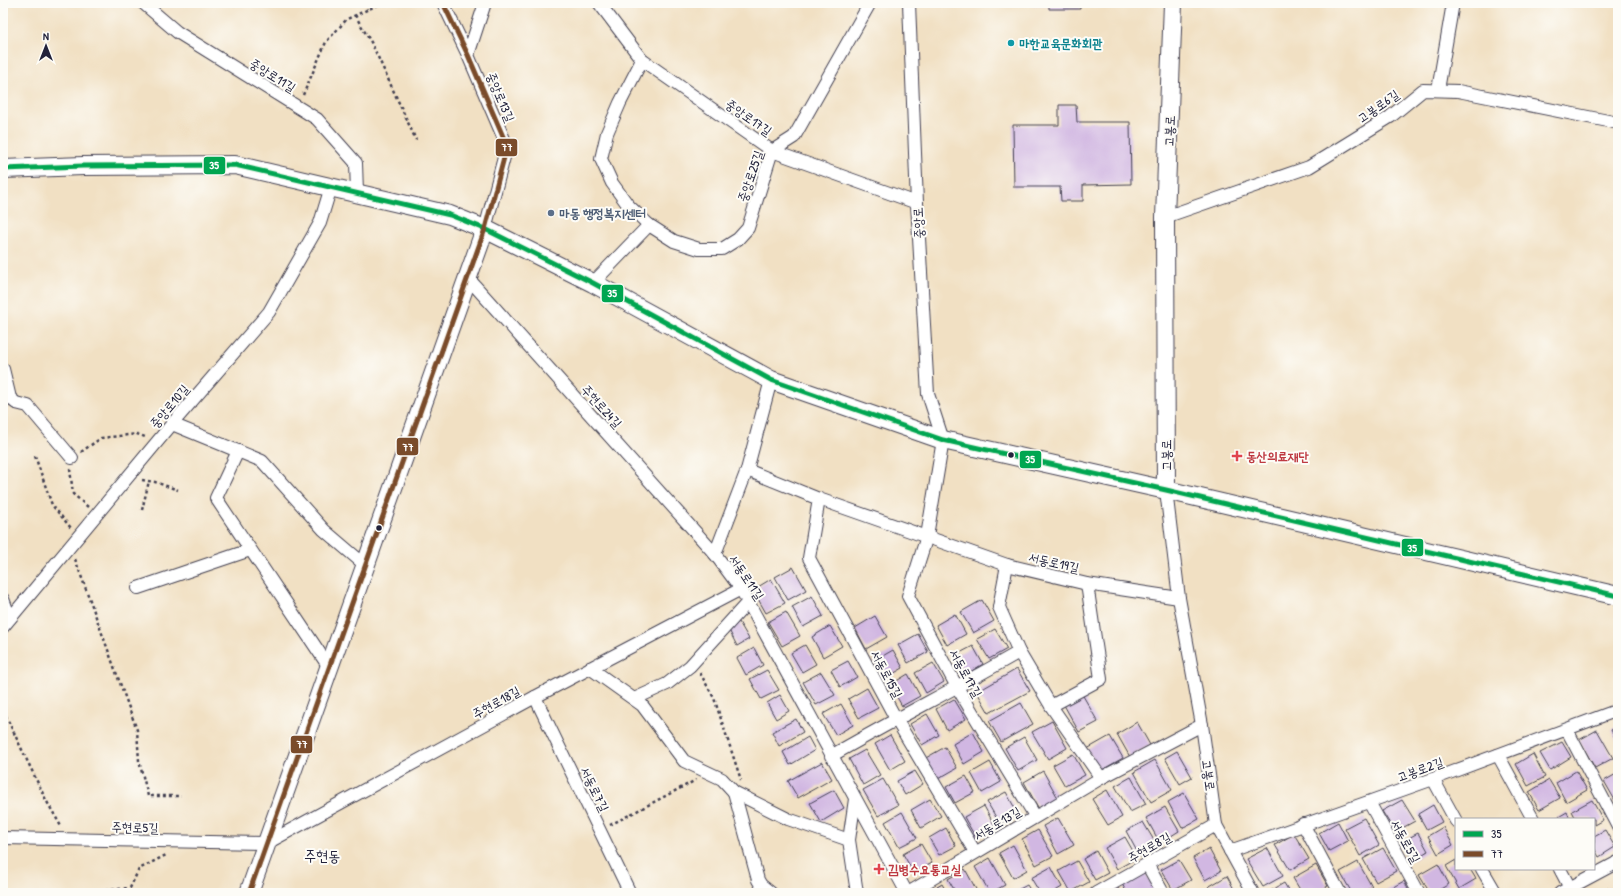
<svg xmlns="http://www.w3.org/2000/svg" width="1621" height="896" font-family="'Patrick Hand','Poor Story',sans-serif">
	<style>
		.building { fill: #d1b7e2 }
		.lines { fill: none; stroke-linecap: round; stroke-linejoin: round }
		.street-casing { stroke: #413e4f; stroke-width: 14 }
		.secondary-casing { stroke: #413e4f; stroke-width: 20 }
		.path { stroke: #413e4f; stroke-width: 2.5; stroke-dasharray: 3 3; stroke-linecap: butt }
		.street { stroke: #fff; stroke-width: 12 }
		.secondary { stroke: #fff; stroke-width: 18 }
		.bus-1-casing { stroke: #fdfcf7; stroke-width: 8 }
		.bus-2-casing { stroke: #fdfcf7; stroke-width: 8 }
		.bus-1 { stroke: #00a651; stroke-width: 5 }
		.bus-2 { stroke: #7a4b2a; stroke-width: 5 }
		.culture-dot { fill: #0f9aa8; stroke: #fdfcf7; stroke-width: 1.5 }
		.service-dot { fill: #5c6f8a; stroke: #fdfcf7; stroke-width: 1.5 }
		.bus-dot { fill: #22223b; stroke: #fdfcf7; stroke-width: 1.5 }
		.health-dot { fill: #e0444e; stroke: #fdfcf7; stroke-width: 1.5 }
		.labels { text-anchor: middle; stroke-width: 4; stroke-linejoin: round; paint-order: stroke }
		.culture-label { font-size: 13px; font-weight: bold; fill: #0d838f; stroke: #fdfcf7; text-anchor: start }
		.street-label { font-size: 13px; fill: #22223b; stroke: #fdfcf7 }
		.service-label { font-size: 13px; font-weight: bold; fill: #4e5e75; stroke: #fdfcf7; text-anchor: start }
		.health-label { font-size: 13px; font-weight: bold; fill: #be3a42; stroke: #fdfcf7; text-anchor: start }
		.quarter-label { font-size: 15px; fill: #22223b; stroke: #fdfcf7 }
		.line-badge { stroke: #fdfcf7; stroke-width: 1.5 }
		.badge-label { font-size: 11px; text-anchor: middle; font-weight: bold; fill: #fff }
	</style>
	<rect width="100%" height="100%" fill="#fdfcf7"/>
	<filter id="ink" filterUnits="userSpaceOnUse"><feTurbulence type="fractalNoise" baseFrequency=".025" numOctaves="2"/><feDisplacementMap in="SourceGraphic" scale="8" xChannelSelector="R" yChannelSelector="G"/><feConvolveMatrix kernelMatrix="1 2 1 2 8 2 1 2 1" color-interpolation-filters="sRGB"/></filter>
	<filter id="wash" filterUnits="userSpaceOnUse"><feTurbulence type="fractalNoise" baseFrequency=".012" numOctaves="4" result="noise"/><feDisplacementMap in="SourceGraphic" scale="16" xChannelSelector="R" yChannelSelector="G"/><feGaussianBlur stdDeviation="0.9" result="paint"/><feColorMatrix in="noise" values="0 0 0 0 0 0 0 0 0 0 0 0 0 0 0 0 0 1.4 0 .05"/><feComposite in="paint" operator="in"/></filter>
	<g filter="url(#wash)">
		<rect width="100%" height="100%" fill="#f1e0c3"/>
		<g id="blocks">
			<!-- building -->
			<g class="building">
				<path d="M950 3H979V4L950 5Z"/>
				<path d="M1033 3H1080V9H1049V5H1033Z"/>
				<path d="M1059 105H1076L1077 122H1130L1131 184 1083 185V201H1061L1060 187H1014L1013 125H1059Z"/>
				<path d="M793 567 806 590 788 600 775 577Z"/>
				<path d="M771 579 785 603 766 613 753 590Z"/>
				<path d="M812 596 823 616 803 627 792 607Z"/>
				<path d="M982 600 994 621 973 633 961 612Z"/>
				<path d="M786 612 800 636 782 646 768 622Z"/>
				<path d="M955 614 966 634 947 645 936 625Z"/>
				<path d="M875 616 887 637 866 649 855 628Z"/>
				<path d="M739 622 749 639 737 646 728 628Z"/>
				<path d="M830 626 842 646 823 657 812 637Z"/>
				<path d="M995 629 1007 649 989 659 977 639Z"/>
				<path d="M918 634 928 652 908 663 898 645Z"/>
				<path d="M805 645 816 664 802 672 791 653Z"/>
				<path d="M973 646 983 664 965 675 954 656Z"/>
				<path d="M754 648 763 665 746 675 737 658Z"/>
				<path d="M893 650 903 668 884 679 874 661Z"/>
				<path d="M848 661 857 677 840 687 831 670Z"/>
				<path d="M933 663 944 682 926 693 915 673Z"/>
				<path d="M1017 669 1030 691 989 713 977 692Z"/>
				<path d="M767 670 779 690 761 699 750 679Z"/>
				<path d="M821 672 835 695 816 705 803 682Z"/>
				<path d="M908 674 920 696 902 706 890 685Z"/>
				<path d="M867 688 878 708 859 718 848 699Z"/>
				<path d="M1082 694 1098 722 1079 732 1064 705Z"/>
				<path d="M780 695 789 711 776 719 767 703Z"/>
				<path d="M954 699 966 719 947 730 936 709Z"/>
				<path d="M1021 703 1033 724 1001 742 989 721Z"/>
				<path d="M841 704 853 725 836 735 823 714Z"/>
				<path d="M927 714 939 735 922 745 910 724Z"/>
				<path d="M796 719 803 732 779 746 772 732Z"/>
				<path d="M1052 721 1067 748 1048 759 1032 732Z"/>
				<path d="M1137 722 1150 745 1130 757 1117 734Z"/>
				<path d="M1618 726V743L1611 730Z"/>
				<path d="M1597 730 1613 758 1595 768 1579 740Z"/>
				<path d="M973 732 984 752 964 764 953 744Z"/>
				<path d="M890 735 905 761 890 770 875 744Z"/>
				<path d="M1110 736 1123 758 1100 771 1087 749Z"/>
				<path d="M808 737 815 750 790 765 783 752Z"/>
				<path d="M1024 737 1037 760 1018 771 1005 748Z"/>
				<path d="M1562 742 1571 757 1550 770 1540 753Z"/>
				<path d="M945 747 957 768 936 780 924 759Z"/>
				<path d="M865 750 880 775 863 785 849 759Z"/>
				<path d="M1177 751 1192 777 1180 784 1165 758Z"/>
				<path d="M1073 754 1085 775 1065 786 1053 765Z"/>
				<path d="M1533 754 1545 777 1528 786 1516 764Z"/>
				<path d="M1155 760 1172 790 1151 802 1134 772Z"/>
				<path d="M822 762 832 779 798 798 788 781Z"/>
				<path d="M990 762 1001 782 982 793 971 773Z"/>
				<path d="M915 771 923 784 905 795 897 781Z"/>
				<path d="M1043 771 1058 798 1039 809 1024 782Z"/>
				<path d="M1576 771 1587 790 1566 802 1556 783Z"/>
				<path d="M1618 773V801L1616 802 1604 781Z"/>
				<path d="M966 776 975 792 955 803 946 787Z"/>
				<path d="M1131 777 1146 804 1130 812 1115 786Z"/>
				<path d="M883 779 898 805 878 816 863 790Z"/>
				<path d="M1549 780 1560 798 1539 810 1529 792Z"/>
				<path d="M834 790 844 808 821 822 810 803Z"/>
				<path d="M1107 790 1122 817 1108 825 1092 799Z"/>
				<path d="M1006 792 1018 814 1000 824 987 802Z"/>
				<path d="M1184 793 1199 819 1182 828 1168 802Z"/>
				<path d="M930 799 941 816 921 828 911 810Z"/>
				<path d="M1402 800 1415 821 1395 832 1382 811Z"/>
				<path d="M1592 800 1603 820 1594 825V819H1576L1572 811Z"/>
				<path d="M1433 805 1442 822 1427 830 1418 814Z"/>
				<path d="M984 806 996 828 976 838 964 817Z"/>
				<path d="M1165 807 1179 831 1160 843 1146 818Z"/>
				<path d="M902 812 917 838 899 847 885 822Z"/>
				<path d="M1567 812 1570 819H1555Z"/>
				<path d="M1058 818 1074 845 1058 854 1043 826Z"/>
				<path d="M1364 818 1379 845 1360 856 1345 828Z"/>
				<path d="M1143 822 1158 847 1140 857 1126 831Z"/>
				<path d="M1338 822 1348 841 1329 851 1319 833Z"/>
				<path d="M1443 827 1453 845 1438 854 1428 836Z"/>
				<path d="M946 828 956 846 939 855 929 838Z"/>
				<path d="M1038 830 1053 856 1036 865 1022 839Z"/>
				<path d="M1605 830 1615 847 1599 857 1594 848V836Z"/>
				<path d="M1418 833 1428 851 1413 860 1403 841Z"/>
				<path d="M1294 834 1309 859 1290 870 1275 845Z"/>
				<path d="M1125 837 1137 858 1117 869 1105 848Z"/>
				<path d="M921 844 932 863 914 873 903 854Z"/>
				<path d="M1013 845 1027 870 1013 878 999 853Z"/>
				<path d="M1267 848 1283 876 1263 887 1246 859Z"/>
				<path d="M1383 848 1396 871 1376 882 1363 859Z"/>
				<path d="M1209 849 1221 871 1205 880 1193 858Z"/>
				<path d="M1096 851 1108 873 1095 880 1083 859Z"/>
				<path d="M990 858 1005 885 990 893 975 867Z"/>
				<path d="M1179 860 1191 880 1173 890 1161 870Z"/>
				<path d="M1456 860V869H1470L1476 879 1459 889 1446 866Z"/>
				<path d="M1077 861 1089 882 1071 892 1059 871Z"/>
				<path d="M1358 862 1372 887 1361 893H1352L1340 872Z"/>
				<path d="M1438 864 1449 884 1434 893H1430L1419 875Z"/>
				<path d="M1316 865 1328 886 1315 893H1302L1293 878Z"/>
				<path d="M1051 867 1062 887 1052 893H1040L1031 878Z"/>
				<path d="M965 869 978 893H956L948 879Z"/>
				<path d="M1143 869 1157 893H1127L1121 882Z"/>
				<path d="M1227 876 1236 893H1212L1208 887Z"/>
				<path d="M1404 881 1410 893H1387L1386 891Z"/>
				<path d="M1284 883 1290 893H1267Z"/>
				<path d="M942 884 947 893H927Z"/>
				<path d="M1027 885 1032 893H1012Z"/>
				<path d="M1116 885 1121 893H1103Z"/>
				<path d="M1608 888 1611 893H1600Z"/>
			</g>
		</g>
	</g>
	<g filter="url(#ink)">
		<use href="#blocks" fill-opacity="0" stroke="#413e4f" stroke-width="1"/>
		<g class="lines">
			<!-- street casing -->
			<g class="street-casing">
				<g id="street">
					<path d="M143 3 177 32 317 119 356 163 357 192"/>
					<path d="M443 3 468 55 507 146 485 229"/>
					<path d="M599 3 642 60 772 151 917 203"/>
					<path d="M909 3 917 203 928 394 943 440 927 536 908 596 957 687 1035 816"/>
					<path d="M468 55 485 3"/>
					<path d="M642 60 620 103 607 133 601 159 612 183 628 205 649 225"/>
					<path d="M1438 90 1453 3"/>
					<path d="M1165 217 1309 167 1390 117 1423 90 1458 91 1618 123"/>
					<path d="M467 277 715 554"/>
					<path d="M593 283 649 225 674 241 699 249H722L738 239 748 228 772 151 794 137 870 3"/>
					<path d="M3 369 10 398 16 403 28 406 72 458"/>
					<path d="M771 380 747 470 715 554 741 589 907 893"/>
					<path d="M172 424 262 461 324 530 365 565"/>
					<path d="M238 451 216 498 329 667"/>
					<path d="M747 470 819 499 1007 565 1087 584 1179 598"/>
					<path d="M1166 490 1179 598 1202 725 1216 825 1253 893"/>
					<path d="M819 499 809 558 896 719 975 852"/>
					<path d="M1007 565 999 607 1019 652 1051 706 1101 778"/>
					<path d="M138 588 250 550"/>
					<path d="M3 599 10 618"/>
					<path d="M3 627 172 424 269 312 320 223 331 187"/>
					<path d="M590 668 642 705 684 761 722 779 734 792 788 819 849 840"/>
					<path d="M535 697 630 893"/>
					<path d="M634 699 667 684 690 666 748 602"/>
					<path d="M1051 706 1101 679 1087 584"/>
					<path d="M1567 730 1618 827"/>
					<path d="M1498 755 1533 819"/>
					<path d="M831 756C893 720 957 688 1019 652"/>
					<path d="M1433 779 1456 821"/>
					<path d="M734 792 758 880 761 885 771 893"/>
					<path d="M855 799 849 840 857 893"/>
					<path d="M1369 802 1419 893"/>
					<path d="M1303 824 1340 893"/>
					<path d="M3 838 267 843 535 697 741 589"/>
					<path d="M1230 851 1433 779 1618 710"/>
					<path d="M1147 864 1163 893"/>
					<path d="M1482 869 1496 893"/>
					<path d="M1560 869 1570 888"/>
					<path d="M908 893 1101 778 1202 725"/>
					<path d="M1096 893 1216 825"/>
					<path d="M1560 893 1618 862"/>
				</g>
			</g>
			<!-- secondary casing -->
			<g class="secondary-casing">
				<g id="secondary">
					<path d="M3 169 83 166 235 165 450 215 485 229 593 283 771 380 943 440 1166 490 1618 596"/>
					<path d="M1166 490 1165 217 1173 3"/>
					<path d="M249 893 485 229"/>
				</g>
			</g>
			<!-- path -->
			<g class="path">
				<path d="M364 3 367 9"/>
				<path d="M355 15 372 44 416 140"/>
				<path d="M303 95 326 42 347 19 382 3"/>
				<path d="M81 452 101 438 137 434 145 437"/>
				<path d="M35 456 52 505 71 528"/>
				<path d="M70 469 73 494 88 507"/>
				<path d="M142 480 155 482 178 490"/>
				<path d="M142 510 149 481"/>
				<path d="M75 559 137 730 139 761 148 796H181"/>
				<path d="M700 673 714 698 741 780"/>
				<path d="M3 710 46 800 62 828"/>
				<path d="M610 825 696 780"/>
				<path d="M3 891 21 893"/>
				<path d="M76 893 130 888 139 869 168 854"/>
			</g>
			<!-- street -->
			<use href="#street" class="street"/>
			<!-- secondary -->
			<use href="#secondary" class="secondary"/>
			<!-- bus-1 casing -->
			<g class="bus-1-casing">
				<path id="bus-1" d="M3 169 83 166 235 165 450 215 485 229 593 283 771 380 943 440 1166 490 1618 596"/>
			</g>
			<!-- bus-2 casing -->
			<g class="bus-2-casing">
				<path id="bus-2" d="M249 893 485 229 507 146 468 55 443 3"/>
			</g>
			<!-- bus-1 -->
			<use href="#bus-1" class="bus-1"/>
			<!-- bus-2 -->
			<use href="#bus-2" class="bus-2"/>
		</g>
	</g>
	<!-- markers -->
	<circle class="culture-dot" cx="1011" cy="43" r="4"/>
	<circle class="service-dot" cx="551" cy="213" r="4"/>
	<g class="bus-dot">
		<circle cx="1011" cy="455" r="3.5"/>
		<circle cx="379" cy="528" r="3.5"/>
	</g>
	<g class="health-dot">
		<path d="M1235 450h4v4h4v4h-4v4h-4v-4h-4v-4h4z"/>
		<path d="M877 863h4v4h4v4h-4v4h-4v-4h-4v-4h4z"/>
	</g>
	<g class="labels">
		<!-- culture labels -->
		<g class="culture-label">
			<text x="1019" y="48">마한교육문화회관</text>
		</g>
		<!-- street labels -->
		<g class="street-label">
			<text transform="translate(273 75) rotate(32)" y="5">중앙로11길</text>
			<text transform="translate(501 97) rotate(67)" y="5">중앙로13길</text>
			<text transform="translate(1378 106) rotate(-35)" y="5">고봉로6길</text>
			<text transform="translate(749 117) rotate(35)" y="5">중앙로17길</text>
			<text transform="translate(1169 131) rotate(-88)" y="5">고봉로</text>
			<text transform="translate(750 176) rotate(-71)" y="5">중앙로25길</text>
			<text transform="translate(918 223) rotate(-93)" y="5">중앙로</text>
			<text transform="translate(169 406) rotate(-50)" y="5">중앙로10길</text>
			<text transform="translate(602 406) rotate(48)" y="5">주현로24길</text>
			<text transform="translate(1166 455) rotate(-90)" y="5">고봉로</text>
			<text transform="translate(1054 562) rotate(13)" y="5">서동로19길</text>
			<text transform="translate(747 577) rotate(56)" y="5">서동로11길</text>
			<text transform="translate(966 673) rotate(61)" y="5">서동로17길</text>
			<text transform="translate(887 674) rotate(62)" y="5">서동로15길</text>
			<text transform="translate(496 702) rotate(-29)" y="5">주현로18길</text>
			<text transform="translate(1420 769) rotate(-20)" y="5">고봉로2길</text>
			<text transform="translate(1209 775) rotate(82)" y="5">고봉로</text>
			<text transform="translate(595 789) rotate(64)" y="5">서동로7길</text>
			<text transform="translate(997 823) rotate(-31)" y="5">서동로13길</text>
			<text transform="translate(135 827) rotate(1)" y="5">주현로5길</text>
			<text transform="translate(1406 841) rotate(61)" y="5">서동로5길</text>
			<text transform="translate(1149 847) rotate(-30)" y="5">주현로8길</text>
		</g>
		<!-- service labels -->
		<g class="service-label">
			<text x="559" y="218">마동 행정복지센터</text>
		</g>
		<!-- health labels -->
		<g class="health-label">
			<text x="1246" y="461">동산의료재단</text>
			<text x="888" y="874">김병수요통교실</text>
		</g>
		<!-- quarter labels -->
		<g class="quarter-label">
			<text x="322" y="861">주현동</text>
		</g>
	</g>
	<g class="line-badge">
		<rect x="495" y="138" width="23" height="19" rx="4" fill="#7a4b2a"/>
		<rect x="203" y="156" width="23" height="19" rx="4" fill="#00a651"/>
		<rect x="601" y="284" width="23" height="19" rx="4" fill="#00a651"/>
		<rect x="396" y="437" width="23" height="19" rx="4" fill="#7a4b2a"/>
		<rect x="1019" y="450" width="23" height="19" rx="4" fill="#00a651"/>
		<rect x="1401" y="538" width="23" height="19" rx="4" fill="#00a651"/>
		<rect x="290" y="735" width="23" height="19" rx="4" fill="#7a4b2a"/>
	</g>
	<g class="badge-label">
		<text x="507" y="151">77</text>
		<text x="214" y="169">35</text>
		<text x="612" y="297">35</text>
		<text x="408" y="451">77</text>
		<text x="1030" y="463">35</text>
		<text x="1412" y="552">35</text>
		<text x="302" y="748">77</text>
	</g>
	<!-- margin -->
	<rect width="1621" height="896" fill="none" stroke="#fdfcf7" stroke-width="16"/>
	<!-- legend -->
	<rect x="1455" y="818" width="140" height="52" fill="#fdfcf7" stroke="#a5a5ac"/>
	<rect x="1463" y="831" width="20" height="6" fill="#00a651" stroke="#a5a5ac"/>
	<text x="1491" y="838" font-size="12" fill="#22223b">35</text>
	<rect x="1463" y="851" width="20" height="6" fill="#7a4b2a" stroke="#a5a5ac"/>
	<text x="1491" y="858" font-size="12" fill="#22223b">77</text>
	<!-- north arrow -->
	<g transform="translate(46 46)" stroke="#fdfcf7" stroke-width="3" paint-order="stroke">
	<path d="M0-3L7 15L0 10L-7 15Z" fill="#22223b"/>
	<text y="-6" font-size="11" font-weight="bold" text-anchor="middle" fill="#22223b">N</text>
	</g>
</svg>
